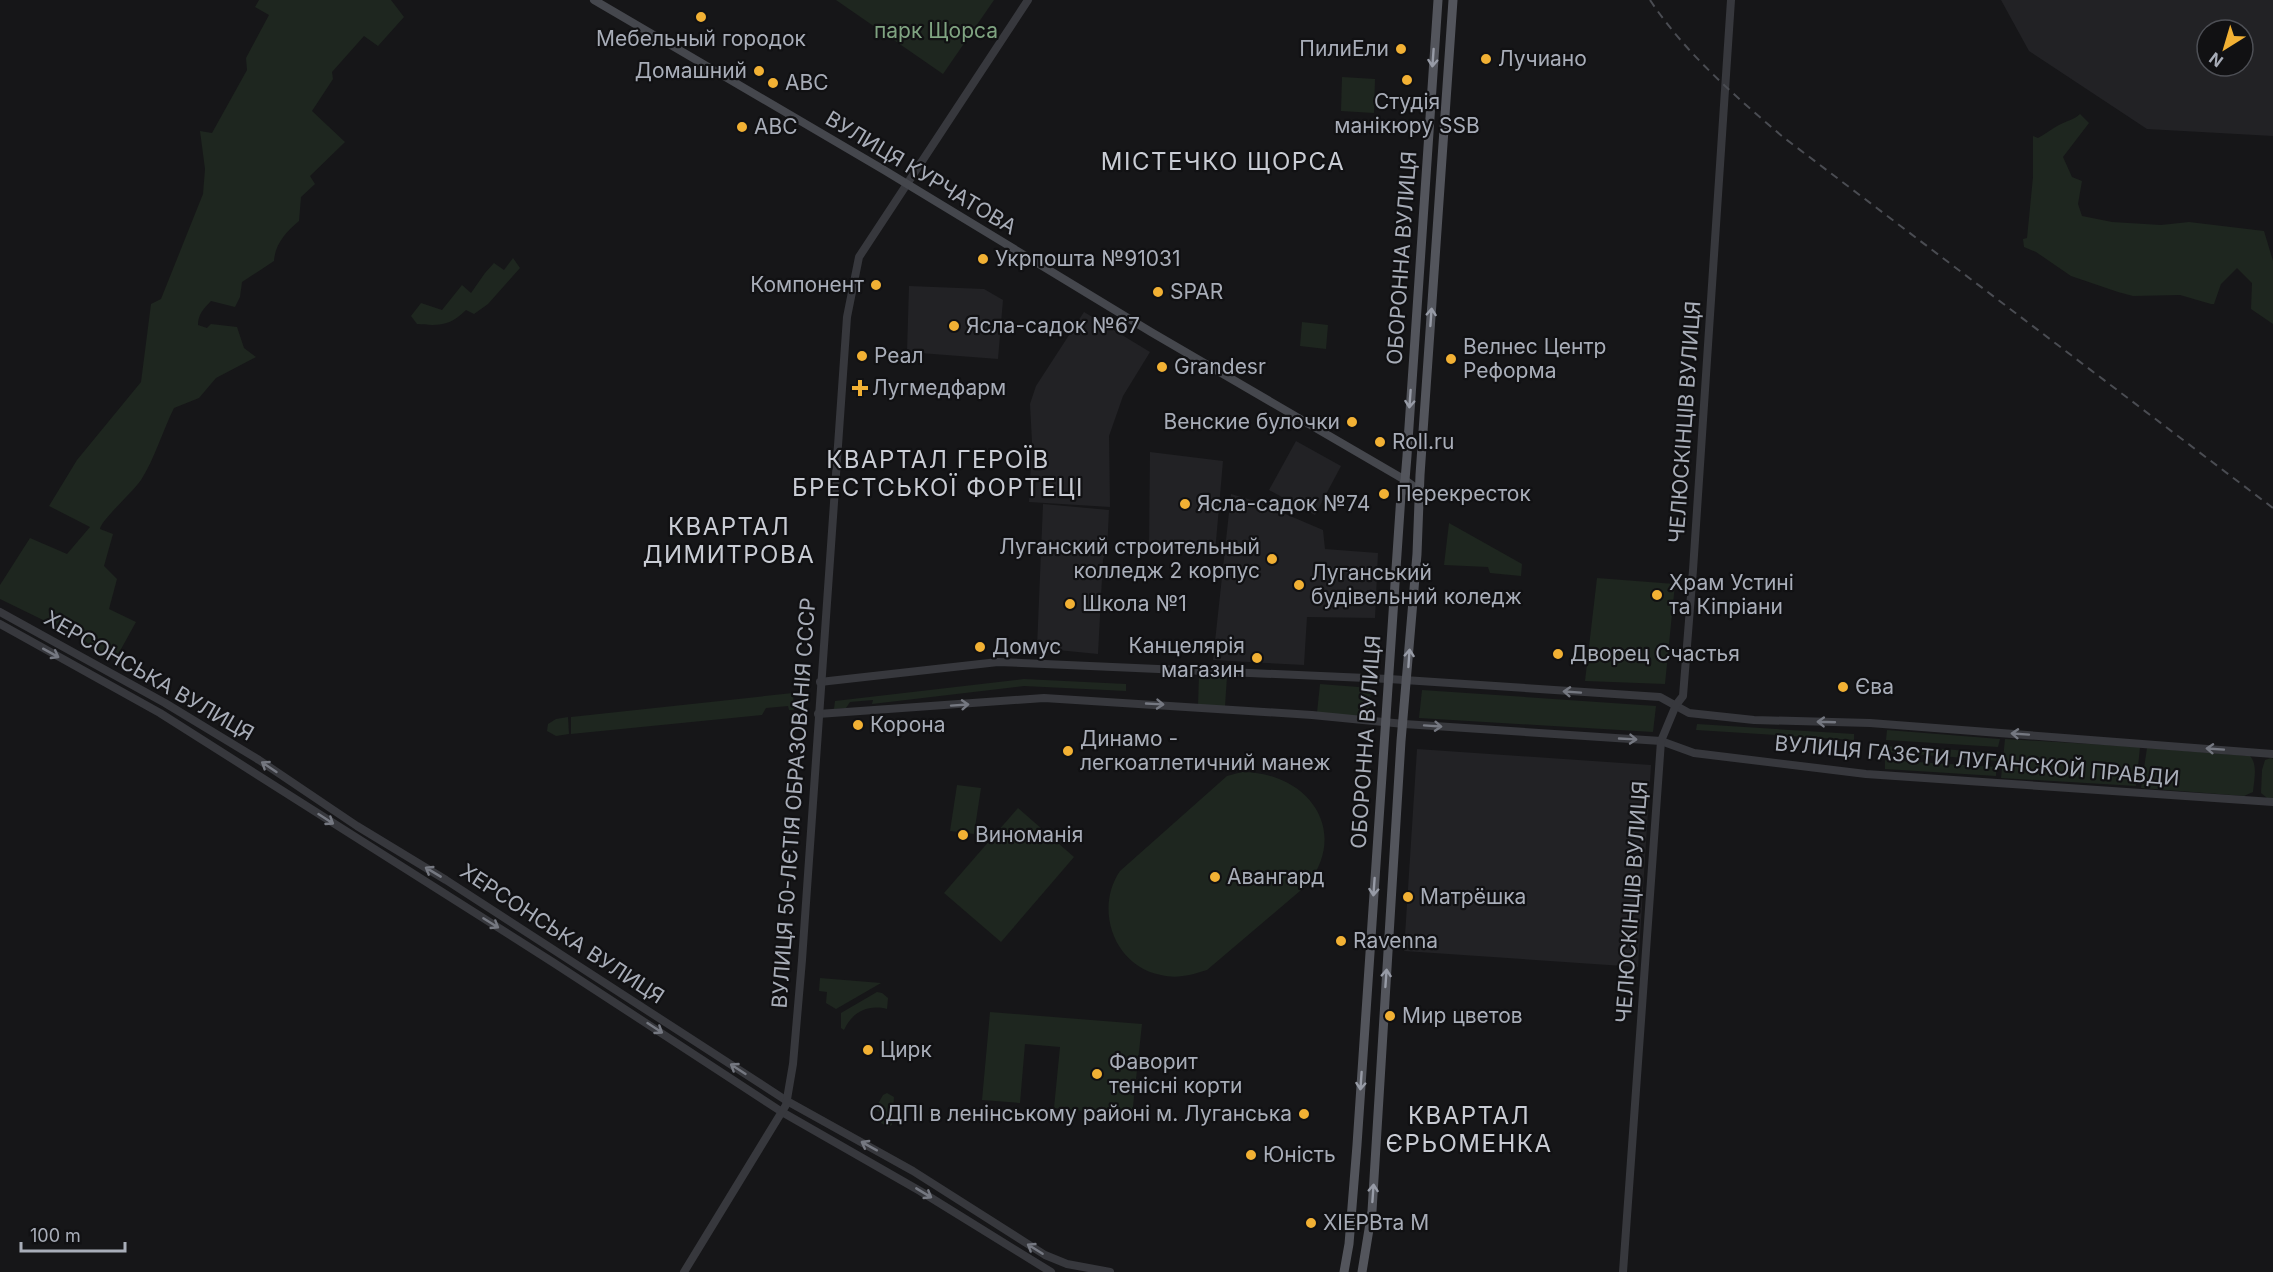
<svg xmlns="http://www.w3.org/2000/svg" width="2273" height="1272" font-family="Inter,sans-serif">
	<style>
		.built { fill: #222225; fill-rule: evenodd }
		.green { fill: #1e261f }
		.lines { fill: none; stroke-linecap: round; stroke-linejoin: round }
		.tertiary { stroke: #37383d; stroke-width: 8 }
		.secondary { stroke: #45474d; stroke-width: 8 }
		.primary { stroke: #53555c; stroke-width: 9 }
		.rail { stroke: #4a4c52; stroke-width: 2; stroke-dasharray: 8 6; stroke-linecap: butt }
		.oneway { stroke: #979ba6 }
		.oneway2 { stroke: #757881 }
		.poi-dot { fill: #f2b134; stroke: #111113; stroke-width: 2 }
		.labels { text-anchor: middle; stroke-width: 4.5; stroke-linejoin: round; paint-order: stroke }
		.park-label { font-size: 21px; fill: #7fa381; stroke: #111113 }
		.poi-label { font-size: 21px; fill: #a8adb8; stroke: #111113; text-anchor: start }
		.street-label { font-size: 21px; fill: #a8adb8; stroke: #111113 }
		.quarter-label { font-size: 24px; letter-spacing: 1.5px; fill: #c9ccd4; stroke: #111113 }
	</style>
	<rect width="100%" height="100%" fill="#161618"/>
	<!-- built -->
	<g class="built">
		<path d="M2001 0H2273V136L2147 129 2029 51ZM2207 30H2243V66H2207Z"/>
		<path d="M909 286 984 289 1003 300 998 359 907 352Z"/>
		<path d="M1084 312 1150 352 1123 396 1109 436 1110 507 1029 502 1032 442 1030 404 1036 386Z"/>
		<path d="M1296 441 1341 466 1315 515 1269 490Z"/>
		<path d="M1150 452 1223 461 1215 553 1149 547Z"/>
		<path d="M1231 494 1255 501 1323 530 1325 549 1378 553 1375 618 1307 617 1304 665 1213 660Z"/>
		<path d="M1043 504 1109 510 1107 551 1103 559 1098 654 1037 648Z"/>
		<path d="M1417 749 1651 765 1638 967 1404 951Z"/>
	</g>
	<!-- green -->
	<g class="green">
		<path d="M259 0H391L404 17 378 46 364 36 332 72 333 79 312 111 345 142 310 176 315 184 301 197 299 221C286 232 275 244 274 261L242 282 240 297 235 307 211 301C203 309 198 315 198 325L207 328 211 324 237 327 244 348 256 357 216 378 199 398 174 408C163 430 154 460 141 480 133 492 101 520 100 529L113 534 104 566 117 579 109 609 136 622 115 660 80 638 0 599V585L30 538 67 554 90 527 49 506 77 460 141 382 151 304 161 299 203 194 205 169 200 131 212 133 247 70 246 58 269 15 255 7Z"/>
		<path d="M836 0H994L943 74Z"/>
		<path d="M1342 77 1375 79 1374 113 1341 111Z"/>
		<path d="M2080 114 2089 123 2063 157 2072 177 2082 181 2078 204 2082 216 2112 222 2161 225 2189 222 2264 231 2273 261V324L2251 309 2252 283 2237 268 2221 284 2214 304H2211L2180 295 2133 296 2118 292 2071 276 2036 252 2024 247 2023 239 2027 238 2033 177V136L2038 138C2046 134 2051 129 2059 125 2066 121 2074 120 2080 114Z"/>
		<path d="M513 258 520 268 488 304 474 314 466 310C450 326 439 326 417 324L411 316 421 303 442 310 462 285 471 293 485 273 494 263 504 270Z"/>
		<path d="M1302 322 1328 325 1326 349 1300 346Z"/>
		<path d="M1449 523 1522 564 1521 576 1490 573 1488 567 1444 565Z"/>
		<path d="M1597 578 1675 584 1665 684 1585 681Z"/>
		<path d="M1199 675 1227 676 1225 707 1198 706Z"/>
		<path d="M1024 679 1126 684V691L1024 686 872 704 873 700 850 702 846 708 834 709 835 701Z"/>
		<path d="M1320 684 1371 688 1369 717 1317 713Z"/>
		<path d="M1422 690 1656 706 1653 732 1419 718Z"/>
		<path d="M793 693 794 710H789L788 706 766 708 762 715 571 734V717Z"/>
		<path d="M568 717 569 734 556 736 547 731 548 724 556 719Z"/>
		<path d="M1697 724 1854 734V740L1696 730Z"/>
		<path d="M1887 730 2000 739 1998 747 1886 740Z"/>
		<path d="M2005 739 2140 747 2136 786 2001 778Z"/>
		<path d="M1886 746 1936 750V756L1886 752Z"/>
		<path d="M2147 748 2250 756C2258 765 2254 780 2253 792L2244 796 2141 788Z"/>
		<path d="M1942 749 1998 753V761L1941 756Z"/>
		<path d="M2271 758 2273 759V798H2267L2261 793 2262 770 2265 760Z"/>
		<path d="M1885 760 1996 767V776L1885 769Z"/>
		<path d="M1242 772C1306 772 1351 829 1307 885L1207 970C1191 975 1177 979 1161 975 1114 966 1094 909 1120 871L1227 776Z"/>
		<path d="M957 785 981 788 974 834 950 831Z"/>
		<path d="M1018 808 1074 857 1001 942 944 893Z"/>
		<path d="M820 978 881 983 836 1009 826 1003 827 992 819 991Z"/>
		<path d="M877 992 882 993 888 998 887 1009C868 1004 852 1012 844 1030L841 1028V1013Z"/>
		<path d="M990 1012 1142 1024 1132 1116 1054 1108 1060 1047 1025 1044 1020 1103 982 1100Z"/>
		<path d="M887 1093 894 1097 892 1125 888 1127 881 1123V1113L875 1109 883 1095Z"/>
	</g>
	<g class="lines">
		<!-- tertiary -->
		<g class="tertiary">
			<path d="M0 612 165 703 259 760 357 826 446 880 787 1101 913 1171 1045 1255 1067 1264 1110 1272"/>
			<path d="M0 624 160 713 554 963 782 1112 920 1191 1051 1272"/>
			<path d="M820 682 998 662 1389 679 1660 697 1689 713 1754 720 1870 723 2273 754"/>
			<path d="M818 714 1044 698 1312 715 1404 724 1661 741 1694 753 1866 774 2273 802"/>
			<path d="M684 1272 786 1105 793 1064 802 960 847 317 859 257 1028 0"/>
			<path d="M1623 1272C1637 1095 1647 918 1661 741L1676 705 1683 696 1693 570 1731 0"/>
		</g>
		<!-- secondary -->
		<path class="secondary" d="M594 0 884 170 1151 332 1405 480 1420 491"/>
		<!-- primary -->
		<g class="primary">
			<path d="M1344 1272 1349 1244 1357 1145 1401 495 1405 480 1407 456 1438 0"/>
			<path d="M1362 1272 1372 1211 1401 741 1417 554 1420 475 1453 0"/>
		</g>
		<!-- rail -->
		<path class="rail" d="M1650 0C1685 53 1735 96 1783 137L2273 508"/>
	</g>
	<!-- one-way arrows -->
	<defs><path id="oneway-shaft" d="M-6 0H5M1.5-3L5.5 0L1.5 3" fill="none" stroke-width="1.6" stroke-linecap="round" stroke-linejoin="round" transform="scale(1.5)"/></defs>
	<g class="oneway">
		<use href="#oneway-shaft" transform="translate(1433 58) rotate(94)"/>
		<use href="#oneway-shaft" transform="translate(1431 317) rotate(-86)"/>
		<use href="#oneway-shaft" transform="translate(1410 399) rotate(94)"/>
		<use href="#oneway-shaft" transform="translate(1409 658) rotate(-86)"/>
		<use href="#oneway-shaft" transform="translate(1374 887) rotate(94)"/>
		<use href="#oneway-shaft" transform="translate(1386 978) rotate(-86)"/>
		<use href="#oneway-shaft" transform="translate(1361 1081) rotate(94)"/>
		<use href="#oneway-shaft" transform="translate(1373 1193) rotate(-86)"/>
	</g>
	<g class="oneway2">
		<use href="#oneway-shaft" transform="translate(51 653) rotate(29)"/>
		<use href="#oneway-shaft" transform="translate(1572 692) rotate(-176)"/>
		<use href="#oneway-shaft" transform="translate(1155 704) rotate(3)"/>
		<use href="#oneway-shaft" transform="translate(960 705) rotate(-4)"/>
		<use href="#oneway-shaft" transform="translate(1826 722) rotate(-178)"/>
		<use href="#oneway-shaft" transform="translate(1433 726) rotate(4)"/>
		<use href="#oneway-shaft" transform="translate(2020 734) rotate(-176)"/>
		<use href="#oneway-shaft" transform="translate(1628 739) rotate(3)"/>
		<use href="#oneway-shaft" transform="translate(2215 749) rotate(-176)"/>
		<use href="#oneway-shaft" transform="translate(269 767) rotate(-146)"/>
		<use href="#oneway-shaft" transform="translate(326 819) rotate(33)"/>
		<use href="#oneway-shaft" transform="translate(433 872) rotate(-149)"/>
		<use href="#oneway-shaft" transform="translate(491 923) rotate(32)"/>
		<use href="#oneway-shaft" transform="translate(655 1028) rotate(33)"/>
		<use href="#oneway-shaft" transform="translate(738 1069) rotate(-147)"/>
		<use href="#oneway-shaft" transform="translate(869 1146) rotate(-151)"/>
		<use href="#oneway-shaft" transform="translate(924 1193) rotate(31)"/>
		<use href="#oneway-shaft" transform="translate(1035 1249) rotate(-148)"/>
	</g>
	<!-- markers -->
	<g class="poi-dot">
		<circle cx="701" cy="17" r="6"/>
		<circle cx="1401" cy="49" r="6"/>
		<circle cx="1486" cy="59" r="6"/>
		<circle cx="759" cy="71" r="6"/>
		<circle cx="1407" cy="80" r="6"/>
		<circle cx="773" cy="83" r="6"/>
		<circle cx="742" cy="127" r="6"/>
		<circle cx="983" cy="259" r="6"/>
		<circle cx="876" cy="285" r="6"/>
		<circle cx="1158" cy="292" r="6"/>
		<circle cx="954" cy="326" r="6"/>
		<circle cx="862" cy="356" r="6"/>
		<circle cx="1451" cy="359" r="6"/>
		<circle cx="1162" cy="367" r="6"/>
		<path d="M857 379h6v6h6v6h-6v6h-6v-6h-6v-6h6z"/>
		<circle cx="1352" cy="422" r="6"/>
		<circle cx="1380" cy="442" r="6"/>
		<circle cx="1384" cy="494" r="6"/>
		<circle cx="1185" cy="504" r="6"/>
		<circle cx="1272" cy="559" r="6"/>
		<circle cx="1299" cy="585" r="6"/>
		<circle cx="1657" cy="595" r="6"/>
		<circle cx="1070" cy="604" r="6"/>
		<circle cx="980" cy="647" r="6"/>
		<circle cx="1558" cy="654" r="6"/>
		<circle cx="1257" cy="658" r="6"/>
		<circle cx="1843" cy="687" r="6"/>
		<circle cx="858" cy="725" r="6"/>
		<circle cx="1068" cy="751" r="6"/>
		<circle cx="963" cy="835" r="6"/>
		<circle cx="1215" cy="877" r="6"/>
		<circle cx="1408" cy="897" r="6"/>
		<circle cx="1341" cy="941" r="6"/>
		<circle cx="1390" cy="1016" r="6"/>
		<circle cx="868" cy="1050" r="6"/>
		<circle cx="1097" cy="1074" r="6"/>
		<circle cx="1304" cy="1114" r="6"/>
		<circle cx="1251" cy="1155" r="6"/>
		<circle cx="1311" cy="1223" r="6"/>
	</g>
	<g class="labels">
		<!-- park labels -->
		<g class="park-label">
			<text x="936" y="38">парк Щорса</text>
		</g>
		<!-- poi labels -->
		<g class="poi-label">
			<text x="701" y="46" text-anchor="middle">Мебельный городок</text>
			<text x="1389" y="56" text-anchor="end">ПилиЕли</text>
			<text x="1498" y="66">Лучиано</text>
			<text x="747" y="78" text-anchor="end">Домашний</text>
			<text x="785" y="90">АВС</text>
			<text x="1407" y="109" text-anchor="middle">Студія<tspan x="1407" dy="24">манікюру SSB</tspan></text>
			<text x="754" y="134">ABC</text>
			<text x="995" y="266">Укрпошта №91031</text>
			<text x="864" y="292" text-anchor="end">Компонент</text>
			<text x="1170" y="299">SPAR</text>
			<text x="966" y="333">Ясла-садок №67</text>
			<text x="1463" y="354">Велнес Центр<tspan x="1463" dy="24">Реформа</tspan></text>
			<text x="874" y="363">Реал</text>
			<text x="1174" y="374">Grandesr</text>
			<text x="872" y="395">Лугмедфарм</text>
			<text x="1340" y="429" text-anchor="end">Венские булочки</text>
			<text x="1392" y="449">Roll.ru</text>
			<text x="1396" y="501">Перекресток</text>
			<text x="1197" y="511">Ясла-садок №74</text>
			<text x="1260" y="554" text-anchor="end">Луганский строительный<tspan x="1260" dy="24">колледж 2 корпус</tspan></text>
			<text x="1311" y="580">Луганський<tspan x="1311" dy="24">будівельний коледж</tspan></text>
			<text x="1669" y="590">Храм Устині<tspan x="1669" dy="24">та Кіпріани</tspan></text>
			<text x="1082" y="611">Школа №1</text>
			<text x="1245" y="653" text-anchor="end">Канцелярія<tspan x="1245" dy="24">магазин</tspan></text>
			<text x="992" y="654">Домус</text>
			<text x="1570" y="661">Дворец Счастья</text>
			<text x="1855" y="694">Єва</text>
			<text x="870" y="732">Корона</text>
			<text x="1080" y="746">Динамо -<tspan x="1080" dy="24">легкоатлетичний манеж</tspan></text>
			<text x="975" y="842">Виноманія</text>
			<text x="1227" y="884">Авангард</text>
			<text x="1420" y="904">Матрёшка</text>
			<text x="1353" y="948">Ravenna</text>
			<text x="1402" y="1023">Мир цветов</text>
			<text x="880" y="1057">Цирк</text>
			<text x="1109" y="1069">Фаворит<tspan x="1109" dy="24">тенісні корти</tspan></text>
			<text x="1292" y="1121" text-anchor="end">ОДПІ в ленінському районі м. Луганська</text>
			<text x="1263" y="1162">Юність</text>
			<text x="1323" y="1230">ХІЕРВта М</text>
		</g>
		<!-- street labels -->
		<g class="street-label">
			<text transform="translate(921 173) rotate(31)" y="7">ВУЛИЦЯ КУРЧАТОВА</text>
			<text transform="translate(1402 258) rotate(-86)" y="7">ОБОРОННА ВУЛИЦЯ</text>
			<text transform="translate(1685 422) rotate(-86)" y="7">ЧЕЛЮСКІНЦІВ ВУЛИЦЯ</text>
			<text transform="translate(149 676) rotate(30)" y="7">ХЕРСОНСЬКА ВУЛИЦЯ</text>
			<text transform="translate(1366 742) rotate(-86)" y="7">ОБОРОННА ВУЛИЦЯ</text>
			<text transform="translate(1977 761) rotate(5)" y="7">ВУЛИЦЯ ГАЗЄТИ ЛУГАНСКОЙ ПРАВДИ</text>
			<text transform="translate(794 803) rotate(-86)" y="7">ВУЛИЦЯ 50-ЛЄТІЯ ОБРАЗОВАНІЯ СССР</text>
			<text transform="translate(1632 902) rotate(-86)" y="7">ЧЕЛЮСКІНЦІВ ВУЛИЦЯ</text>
			<text transform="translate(562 934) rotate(33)" y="7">ХЕРСОНСЬКА ВУЛИЦЯ</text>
		</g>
		<!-- quarter labels -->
		<g class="quarter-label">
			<text x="1223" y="170">МІСТЕЧКО ЩОРСА</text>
			<text x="938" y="468">КВАРТАЛ ГЕРОЇВ<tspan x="938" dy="28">БРЕСТСЬКОЇ ФОРТЕЦІ</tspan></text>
			<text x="729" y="535">КВАРТАЛ<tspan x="729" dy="28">ДИМИТРОВА</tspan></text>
			<text x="1469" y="1124">КВАРТАЛ<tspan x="1469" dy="28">ЄРЬОМЕНКА</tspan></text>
		</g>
	</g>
	<!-- north arrow -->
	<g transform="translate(2225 48) rotate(217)"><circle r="28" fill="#111113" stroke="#4d4f55" stroke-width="1.5"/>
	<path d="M0-4.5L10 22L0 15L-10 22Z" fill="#f2b134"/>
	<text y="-9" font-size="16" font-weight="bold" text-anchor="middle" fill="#a8adb8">N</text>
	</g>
	<!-- scale -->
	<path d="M21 1242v9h104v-9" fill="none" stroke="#a8adb8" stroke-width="3"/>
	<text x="30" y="1242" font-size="18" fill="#a8adb8" stroke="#111113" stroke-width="4.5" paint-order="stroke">100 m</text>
</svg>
